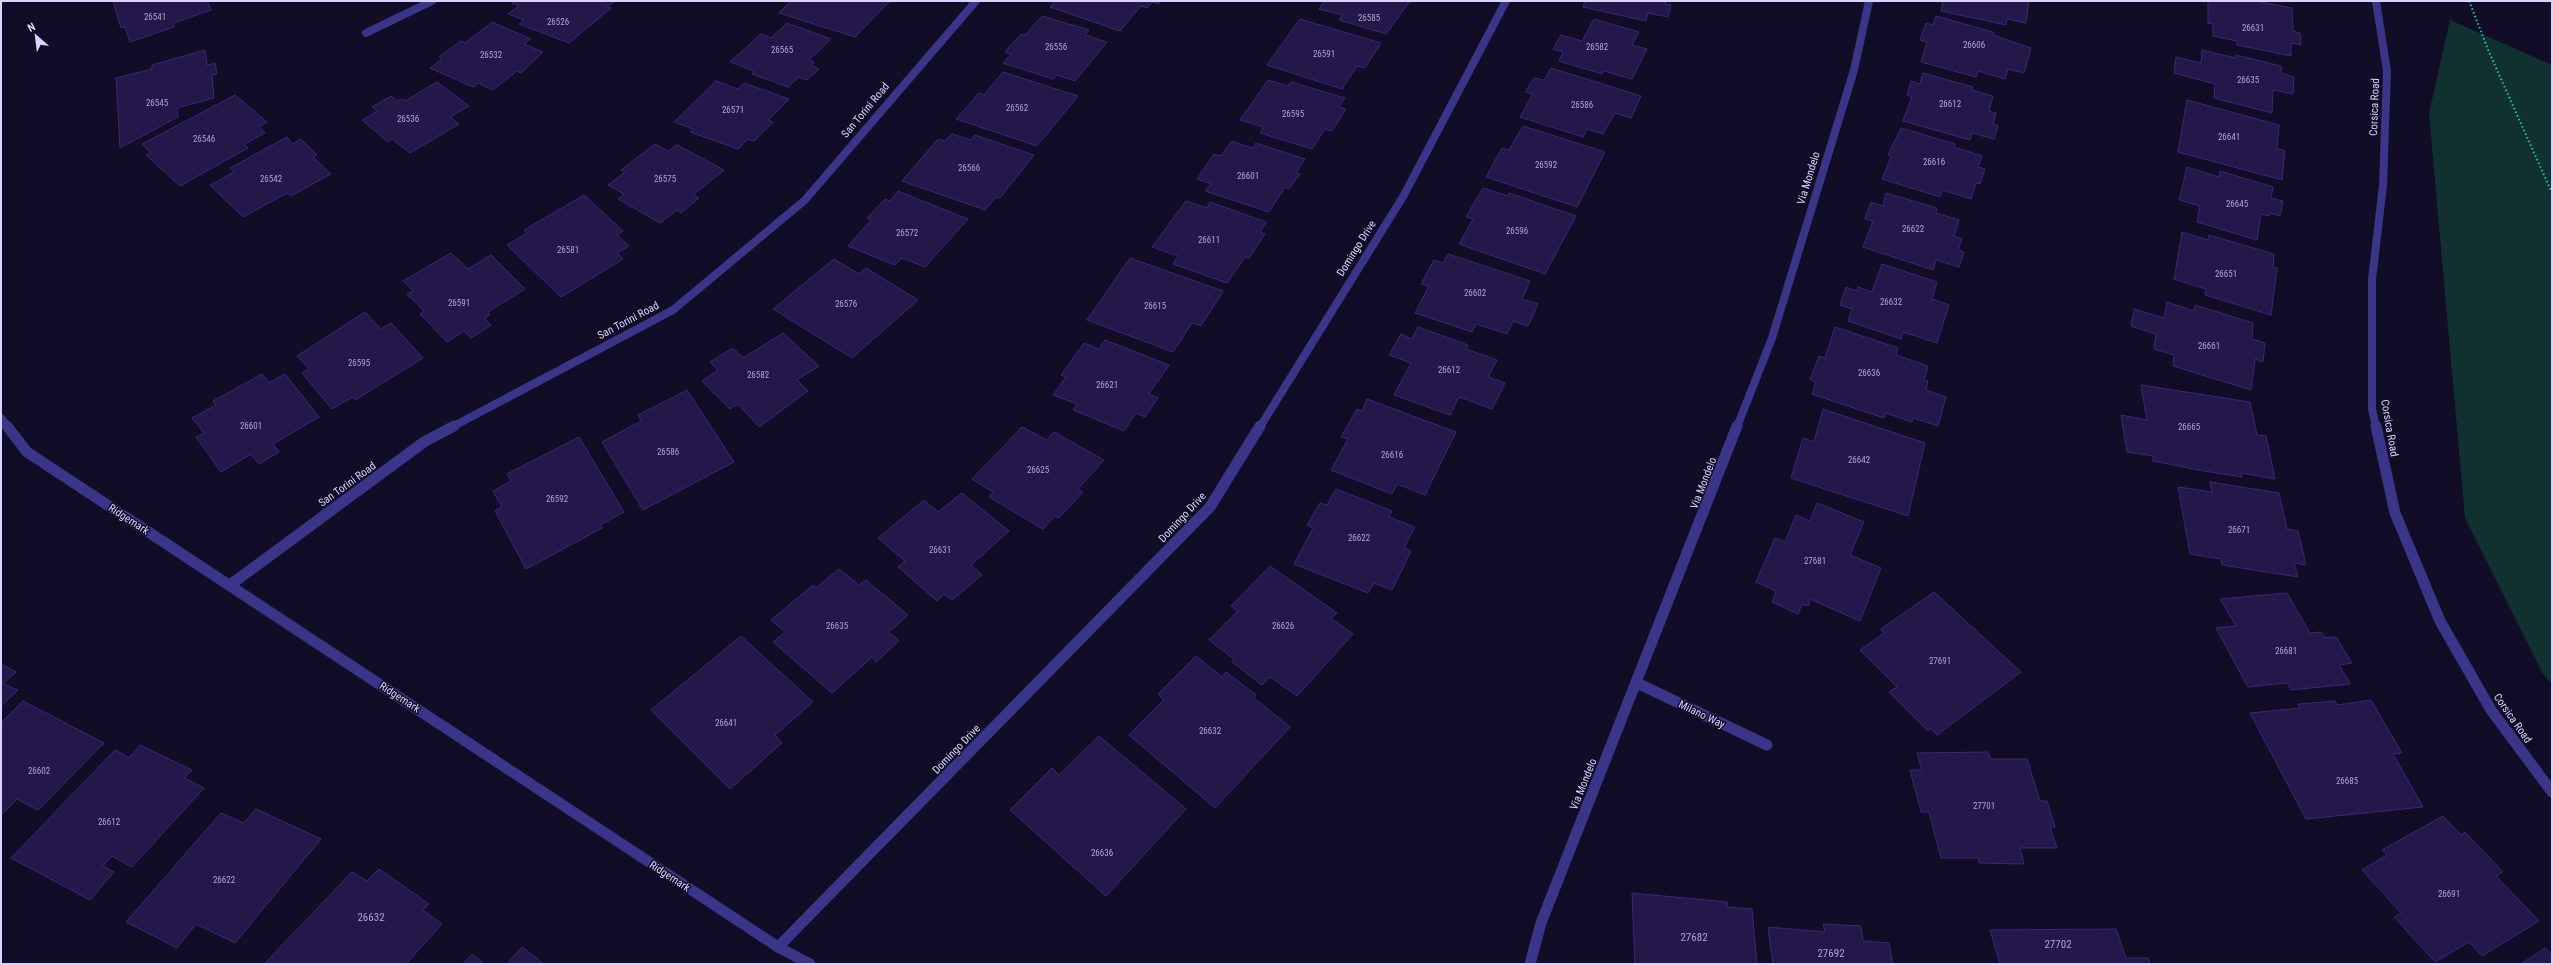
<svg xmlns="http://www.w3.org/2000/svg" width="2553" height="965" font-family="'Roboto Condensed',sans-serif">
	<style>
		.green { fill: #103130 }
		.building { fill: #231849; stroke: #392876 }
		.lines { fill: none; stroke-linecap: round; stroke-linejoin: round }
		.path { stroke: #27bfb9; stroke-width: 2; stroke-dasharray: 1.5 2.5; stroke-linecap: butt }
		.minor-far1 { stroke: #3a3589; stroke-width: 8 }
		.minor { stroke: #3a3589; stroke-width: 11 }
		.tertiary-far1 { stroke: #3a3589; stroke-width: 8 }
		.tertiary { stroke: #3a3589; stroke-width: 11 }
		.labels { text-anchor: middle; stroke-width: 3; stroke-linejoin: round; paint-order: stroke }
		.number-label { font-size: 9px; fill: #aca4d2 }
		.street-label { font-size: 11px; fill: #d9d3ff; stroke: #120d26 }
		.near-number-label { font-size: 11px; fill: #aca4d2 }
	</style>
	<rect width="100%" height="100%" fill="#120d26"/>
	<!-- green -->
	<path class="green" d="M2450 20 2552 65V684L2543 674 2465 518 2429 113Z"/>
	<!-- building -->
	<g class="building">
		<path d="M113 1H207L211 10 173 23 174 27 130 42 125 27 121 28Z"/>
		<path d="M515 1H615L607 7 611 8 569 43 519 24 524 20 508 14 519 6 512 3Z"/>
		<path d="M788 1H890L855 37 779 13 790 2Z"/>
		<path d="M1056 1H1161L1158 4 1153 2 1147 8 1141 6 1120 31 1050 7Z"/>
		<path d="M1324 1H1410L1386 34 1339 20 1342 15 1319 9Z"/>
		<path d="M1585 1H1666L1665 4 1671 5 1668 17 1648 13 1646 21 1583 7Z"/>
		<path d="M1943 1H2029L2026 23 2007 19 2006 25 1941 11Z"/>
		<path d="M2208 1H2256L2292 8 2293 31 2300 33 2301 45 2291 43V56L2237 45V41L2213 36V24L2208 23Z"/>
		<path d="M1042 16 1089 30 1085 35 1107 42 1075 81 1057 75 1053 79 1003 63 1011 54 1005 52 1021 34 1025 35Z"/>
		<path d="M1936 16 1993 32V35L2031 48 2024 73 2008 69 2005 79 1978 71 1976 77 1921 62 1927 42 1920 40 1926 23 1933 25Z"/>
		<path d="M1300 19 1381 43 1365 68 1357 66 1342 89 1267 65Z"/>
		<path d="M1594 19 1639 32 1632 45 1647 49 1632 79 1604 71 1602 74 1559 61 1563 52 1553 49 1561 35 1582 41Z"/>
		<path d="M492 22 531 39 524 44 543 52 521 73 517 71 493 90 478 83 473 87 430 68 442 59 439 57 461 41 465 43Z"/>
		<path d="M787 23 831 39 809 60 814 62 811 65 819 69 807 80 799 77 788 87 752 74 754 71 730 62 761 34 771 38Z"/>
		<path d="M205 50 207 65 215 63 217 74 212 75 214 98 177 108 178 117 120 148 116 78 152 69V65Z"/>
		<path d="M2202 50 2236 58V55L2281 66V73L2294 77 2293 94 2273 90 2272 113 2214 98 2215 84 2174 73 2176 57 2201 63Z"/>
		<path d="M1551 68 1641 96 1631 118 1615 113 1603 134 1587 129 1583 137 1520 117 1533 94 1525 92 1534 78 1544 80Z"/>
		<path d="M1003 72 1078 96 1037 146 956 119 979 93 984 95Z"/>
		<path d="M1923 73 1973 87 1972 90 1993 96 1989 111 1996 113 1993 124 1998 126 1994 139 1972 133 1970 140 1903 121 1912 97 1907 95 1911 81 1920 84Z"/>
		<path d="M1268 80 1288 86 1291 82 1345 98 1339 107 1346 109 1332 131 1325 129 1312 149 1260 133 1264 127 1240 120Z"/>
		<path d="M716 81 738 89 744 83 789 99 768 120 773 122 754 141 748 139 738 149 690 132 693 129 674 122Z"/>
		<path d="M437 82 469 106 450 117 459 124 410 153 392 139 388 142 362 120 378 111 372 107 391 96 397 101 402 99 405 101Z"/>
		<path d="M235 95 267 122 259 127 265 133 244 144 248 148 180 186 146 155 151 153 142 144Z"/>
		<path d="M2187 100 2279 125 2277 148 2285 151 2282 180 2178 152Z"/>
		<path d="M1523 126 1605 152 1577 207 1486 177 1502 148 1509 150Z"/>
		<path d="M1901 128 1955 144 1954 147 1982 156 1978 167 1985 169 1980 184 1976 183 1971 199 1942 190 1940 197 1882 179 1891 157 1888 155Z"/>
		<path d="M952 134 971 140 975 135 1034 155 1000 198 996 197 985 210 902 181 938 139 945 141Z"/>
		<path d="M287 137 292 144 301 139 317 155 313 157 331 174 291 196 287 193 243 217 210 185 234 172 230 168Z"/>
		<path d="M1232 141 1252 148 1256 143 1305 159 1296 173 1300 174 1289 189 1285 187 1269 212 1205 191 1211 184 1197 179 1214 154 1221 156Z"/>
		<path d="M655 144 668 151 677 145 724 170 693 195 699 198 681 213 677 210 660 223 618 199 624 194 608 185 625 172 621 170Z"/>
		<path d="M2187 167 2219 177 2220 171 2273 187 2271 198 2283 201 2280 216 2270 213 2269 216 2261 214 2257 240 2197 222 2200 206 2179 200Z"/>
		<path d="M1483 188 1508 196 1509 193 1576 216 1545 274 1459 244 1473 219 1466 217Z"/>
		<path d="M898 191 968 219 925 267 902 258 895 265 848 246 871 220 867 218 885 199 890 201Z"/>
		<path d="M1886 193 1937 208 1936 213 1959 220 1954 236 1962 239 1958 250 1964 252 1959 267 1936 260 1933 270 1863 247 1873 221 1865 219 1871 202 1883 206Z"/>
		<path d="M584 195 623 231 617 235 629 246 617 253 623 259 561 297 507 245 527 233 524 230Z"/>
		<path d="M1186 201 1207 208 1210 202 1266 222 1260 232 1265 234 1249 258 1245 257 1227 283 1173 264 1178 256 1152 247Z"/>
		<path d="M2182 232 2208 240 2209 235 2274 254 2273 267 2277 268 2271 315 2205 295 2206 289 2174 279Z"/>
		<path d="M451 253 468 269 491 255 525 289 488 312 490 315 484 318 491 325 471 338 464 331 447 342 420 314 424 311 407 294 413 291 403 281Z"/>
		<path d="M1448 254 1530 281 1522 299 1538 304 1528 326 1513 321 1507 334 1476 324 1472 332 1415 313 1429 286 1421 284 1434 260 1443 263Z"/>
		<path d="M1130 258 1223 291 1201 326 1192 323 1173 352 1087 320Z"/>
		<path d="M834 259 859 274 866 268 918 300 852 358 773 309Z"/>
		<path d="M1882 264 1937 282 1932 299 1949 305 1937 343 1903 332 1901 339 1848 321 1852 309 1840 305 1846 287 1857 291 1858 287 1872 292Z"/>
		<path d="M2167 302 2194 311 2195 305 2253 323 2252 339 2265 343 2263 362 2255 359 2251 390 2173 366 2174 355 2154 349 2156 334 2131 326 2134 309 2164 318Z"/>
		<path d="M365 312 381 329 391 323 423 358 355 400 353 397 332 409 302 373 309 369 297 356Z"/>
		<path d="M1418 327 1468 345 1466 349 1497 360 1488 377 1505 383 1492 409 1459 397 1450 415 1394 395 1411 363 1389 355 1401 334 1412 339Z"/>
		<path d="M1835 327 1898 348 1896 355 1928 366 1924 380 1928 381 1926 390 1946 397 1938 426 1913 418 1912 422 1886 413 1884 418 1812 394 1816 382 1810 380 1819 356 1825 358Z"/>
		<path d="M783 333 819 366 797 380 808 391 759 427 738 404 730 409 702 381 718 370 710 362 733 348 743 358Z"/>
		<path d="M1105 340 1169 365 1149 394 1158 398 1145 417 1136 413 1124 431 1073 410 1077 404 1053 395 1066 377 1061 375 1084 343 1099 349Z"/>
		<path d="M262 374 269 383 285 374 319 417 273 444 279 452 259 464 251 454 221 472 196 437 204 433 192 418 216 405 213 401Z"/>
		<path d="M2141 385 2250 402 2257 435 2266 436 2275 479 2241 473 2242 477 2204 471 2153 461V456L2127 452 2121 415 2147 420Z"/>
		<path d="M687 390 734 462 643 510 602 442 641 421 638 415Z"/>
		<path d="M1367 399 1456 432 1425 495 1397 484 1392 494 1331 470 1348 439 1341 437 1357 409 1362 411Z"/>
		<path d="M1823 409 1925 443 1908 516 1791 478 1803 438 1814 442Z"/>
		<path d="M1022 427 1047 440 1054 432 1104 460 1078 489 1083 492 1059 518 1055 516 1043 529 989 497 993 492 972 479Z"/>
		<path d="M579 437 624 512 600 525 602 528 526 569 495 511 502 507 493 491 511 481 507 474Z"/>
		<path d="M2210 482 2279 493 2287 529 2298 531 2306 565 2294 563 2298 577 2222 565 2221 559 2190 554 2178 487 2212 492Z"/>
		<path d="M1336 489 1392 511 1389 517 1415 527 1404 548 1411 551 1392 590 1374 583 1368 593 1294 564 1313 528 1307 525 1320 503 1327 505Z"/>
		<path d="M962 493 1009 531 971 565 982 575 952 600 944 594 937 601 898 567 905 561 878 538 924 500 938 512Z"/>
		<path d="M1817 503 1864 522 1850 555 1881 568 1860 621 1810 599 1808 606 1802 604 1798 614 1772 602 1776 591 1756 582 1775 538 1785 542 1796 515 1810 521Z"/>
		<path d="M1270 566 1337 613 1331 618 1353 634 1297 696 1270 677 1262 685 1232 662 1234 659 1209 640 1238 611 1231 606Z"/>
		<path d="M839 569 859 585 866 580 908 615 889 632 899 641 876 662 872 657 832 693 773 642 785 632 771 620 813 585 816 588Z"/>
		<path d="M1934 592 2021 672 1937 735 1930 728 1928 731 1889 692 1897 687 1860 650 1884 633 1881 629Z"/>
		<path d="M2287 593 2310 633 2321 632 2325 638 2336 637 2352 663 2339 665 2350 684 2291 690 2287 683 2248 687 2216 628 2236 626 2220 599Z"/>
		<path d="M741 636 813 702 775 735 782 743 730 789 651 710Z"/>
		<path d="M1196 656 1222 677 1226 672 1256 695 1254 698 1290 727 1215 808 1129 735 1164 700 1158 694Z"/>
		<path d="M1 664 16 672 3 684 18 690 1 706Z"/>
		<path d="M2371 700 2402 753 2393 754 2423 807 2306 819 2250 713 2300 708 2298 704 2335 701 2337 705Z"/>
		<path d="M23 701 104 743 38 810 17 799 1 815V723Z"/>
		<path d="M1099 736 1186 809 1106 896 1010 810 1052 768 1059 775Z"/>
		<path d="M140 745 192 770 184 778 204 788 132 867 112 856 103 866 114 872 90 900 11 858 115 750 129 758Z"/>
		<path d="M1988 752 1991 759H2027L2040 801H2047L2055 827H2050L2057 848H2020L2024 864 1979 863 1978 858H1941L1929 812H1921L1910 770H1922L1917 753Z"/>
		<path d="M256 809 321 839 235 943 196 924 177 948 126 922 221 813 244 823Z"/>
		<path d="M2443 816 2461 835 2465 832 2503 872 2496 876 2539 921 2482 956 2469 942 2435 962 2394 917 2401 913 2362 870 2387 855 2382 850Z"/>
		<path d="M379 869 429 904 423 910 442 924 406 964H264L352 872 367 881Z"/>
		<path d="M1632 893 1727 902V907L1752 909 1757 964H1635Z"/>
		<path d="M1823 924 1861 926 1863 941 1889 943 1893 964H1773L1768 927 1825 932Z"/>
		<path d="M2116 929 2126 958H2148L2150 964H2000L1990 930Z"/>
		<path d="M522 947 544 964H507Z"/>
		<path d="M2545 948 2552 954V964H2521Z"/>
		<path d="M472 954 484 964H463Z"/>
	</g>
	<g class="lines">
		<!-- path -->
		<path class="path" d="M2469 1 2489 52 2552 193"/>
		<!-- minor-far1 -->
		<g class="minor-far1">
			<path d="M366 33 432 1"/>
			<path d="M452 427 673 310 805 200 976 1"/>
			<path d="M1260 427 1404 195 1506 1"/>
			<path d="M1737 427 1772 338 1854 70 1869 1"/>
		</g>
		<!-- minor -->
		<g class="minor">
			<path d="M230 585 424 442 454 426"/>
			<path d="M1637 683 1767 745"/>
			<path d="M778 947 1210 507 1260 426"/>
			<path d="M1530 964 1541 923 1737 426"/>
		</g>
		<!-- tertiary-far1 -->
		<g class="tertiary-far1">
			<path d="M1 418 8 427"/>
			<path d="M2376 427 2372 409V280L2383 185 2387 71 2376 1"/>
		</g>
		<!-- tertiary -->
		<g class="tertiary">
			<path d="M7 426 27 452 778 947 810 964"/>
			<path d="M2376 426 2395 513 2440 621 2491 710 2552 792"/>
		</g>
	</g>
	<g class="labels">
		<!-- number labels -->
		<g class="number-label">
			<text x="155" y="20">26541</text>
			<text x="1369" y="21">26585</text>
			<text x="558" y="25">26526</text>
			<text x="2253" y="31">26631</text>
			<text x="1974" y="48">26606</text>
			<text x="1056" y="50">26556</text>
			<text x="1597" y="50">26582</text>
			<text x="782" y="53">26565</text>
			<text x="1324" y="57">26591</text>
			<text x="491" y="58">26532</text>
			<text x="2248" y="83">26635</text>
			<text x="157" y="106">26545</text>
			<text x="1950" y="107">26612</text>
			<text x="1582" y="108">26586</text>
			<text x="1017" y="111">26562</text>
			<text x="733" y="113">26571</text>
			<text x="1293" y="117">26595</text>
			<text x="408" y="122">26536</text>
			<text x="2229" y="140">26641</text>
			<text x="204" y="142">26546</text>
			<text x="1934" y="165">26616</text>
			<text x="1546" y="168">26592</text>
			<text x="969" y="171">26566</text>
			<text x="1248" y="179">26601</text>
			<text x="271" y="182">26542</text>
			<text x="665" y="182">26575</text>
			<text x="2237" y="207">26645</text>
			<text x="1913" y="232">26622</text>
			<text x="1517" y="234">26596</text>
			<text x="907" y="236">26572</text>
			<text x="1209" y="243">26611</text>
			<text x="568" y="253">26581</text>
			<text x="2226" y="277">26651</text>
			<text x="1475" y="296">26602</text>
			<text x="1891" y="305">26632</text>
			<text x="459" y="306">26591</text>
			<text x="846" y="307">26576</text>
			<text x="1155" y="309">26615</text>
			<text x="2209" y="349">26661</text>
			<text x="359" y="366">26595</text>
			<text x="1449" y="373">26612</text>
			<text x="1869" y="376">26636</text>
			<text x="758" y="378">26582</text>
			<text x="1107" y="388">26621</text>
			<text x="251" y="429">26601</text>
			<text x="2189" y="430">26665</text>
			<text x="668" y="455">26586</text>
			<text x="1392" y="458">26616</text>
			<text x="1859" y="463">26642</text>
			<text x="1038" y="473">26625</text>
			<text x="557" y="502">26592</text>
			<text x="2239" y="533">26671</text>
			<text x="1359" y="541">26622</text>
			<text x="940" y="553">26631</text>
			<text x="1815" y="564">27681</text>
			<text x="837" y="629">26635</text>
			<text x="1283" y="629">26626</text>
			<text x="2286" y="654">26681</text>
			<text x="1940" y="664">27691</text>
			<text x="726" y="726">26641</text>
			<text x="1210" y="734">26632</text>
			<text x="39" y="774">26602</text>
			<text x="2347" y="784">26685</text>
			<text x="1984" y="809">27701</text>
			<text x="109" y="825">26612</text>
			<text x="1102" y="856">26636</text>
			<text x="224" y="883">26622</text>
			<text x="2449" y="897">26691</text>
		</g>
		<!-- street labels -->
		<g class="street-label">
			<text transform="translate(2374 107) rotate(-88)" y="4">Corsica Road</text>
			<text transform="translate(865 110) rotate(-50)" y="4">San Torini Road</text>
			<text transform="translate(1808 178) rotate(-73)" y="4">Via Mondelo</text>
			<text transform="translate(1356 248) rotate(-58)" y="4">Domingo Drive</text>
			<text transform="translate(628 320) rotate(-28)" y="4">San Torini Road</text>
			<text transform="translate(2390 428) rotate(80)" y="4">Corsica Road</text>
			<text transform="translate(1703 483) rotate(-69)" y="4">Via Mondelo</text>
			<text transform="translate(347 484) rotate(-36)" y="4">San Torini Road</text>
			<text transform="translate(1182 517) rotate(-47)" y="4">Domingo Drive</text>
			<text transform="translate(129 519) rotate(33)" y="4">Ridgemark</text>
			<text transform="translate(400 697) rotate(33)" y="4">Ridgemark</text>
			<text transform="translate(1702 714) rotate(26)" y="4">Milano Way</text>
			<text transform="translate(2513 718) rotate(55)" y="4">Corsica Road</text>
			<text transform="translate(956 749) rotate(-46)" y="4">Domingo Drive</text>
			<text transform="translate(1583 784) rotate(-68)" y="4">Via Mondelo</text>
			<text transform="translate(670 876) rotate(33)" y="4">Ridgemark</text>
		</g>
		<!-- near-number labels -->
		<g class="near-number-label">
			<text x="371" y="921">26632</text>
			<text x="1694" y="941">27682</text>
			<text x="2058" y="948">27702</text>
			<text x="1831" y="957">27692</text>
		</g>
	</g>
	<!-- border -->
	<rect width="2553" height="965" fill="none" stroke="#d9d3ff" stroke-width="4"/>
	<!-- north arrow -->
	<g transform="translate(36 36) rotate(332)" stroke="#120d26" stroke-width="3" paint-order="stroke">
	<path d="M0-3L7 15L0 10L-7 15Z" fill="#d9d3ff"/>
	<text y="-6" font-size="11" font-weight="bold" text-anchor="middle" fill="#d9d3ff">N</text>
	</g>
</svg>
